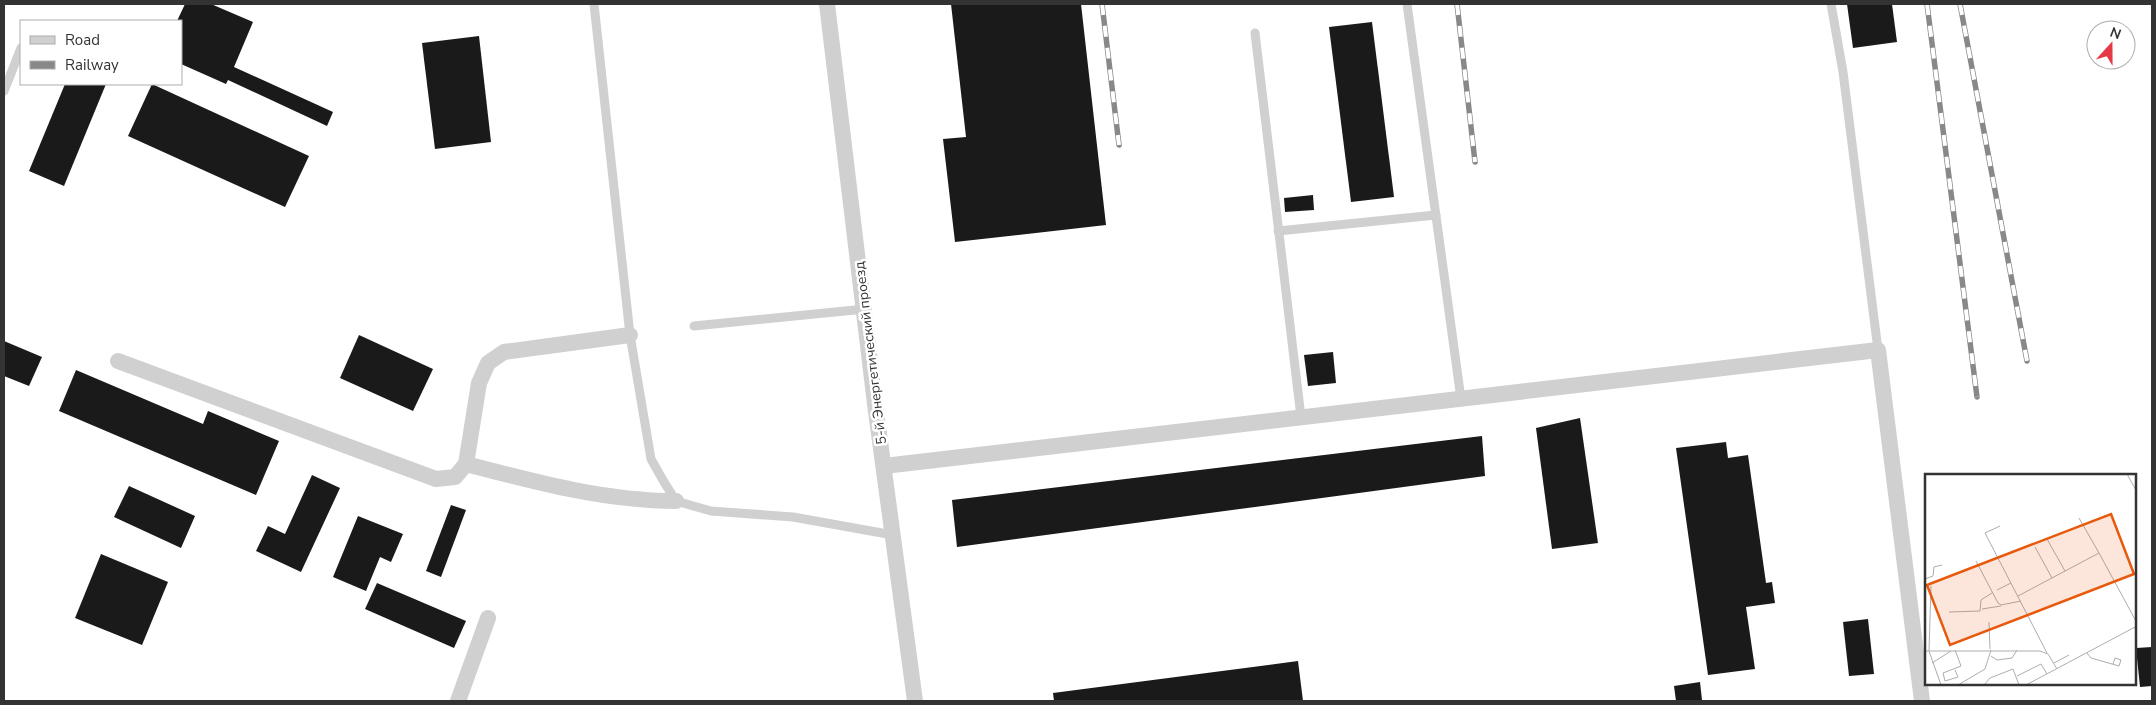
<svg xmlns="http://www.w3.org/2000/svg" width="2156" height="705" font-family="'Nunito Sans',sans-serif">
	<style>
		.building { fill: #1a1a1a }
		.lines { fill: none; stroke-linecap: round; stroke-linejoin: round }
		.lane { stroke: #d0d0d0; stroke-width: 9 }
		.street { stroke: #d0d0d0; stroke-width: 16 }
		.rail-casing { stroke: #888; stroke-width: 5.5 }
		.rail { stroke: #fff; stroke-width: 4; stroke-dasharray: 11; stroke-linecap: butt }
		.labels { text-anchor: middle; stroke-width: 5; stroke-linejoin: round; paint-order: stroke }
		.street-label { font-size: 14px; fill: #333; stroke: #fff }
		.inset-road { fill: none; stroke: #adadad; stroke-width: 1 }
		.view { fill: #e8590c; fill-opacity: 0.15; stroke: #e8590c; stroke-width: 2.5 }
		.inset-edge { fill: none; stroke: #333; stroke-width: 2.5 }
	</style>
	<rect width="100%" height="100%" fill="#fff"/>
	<!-- building -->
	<g class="building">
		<path d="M185 4H211L253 22 234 67 333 112 327 126 228 80 226 84 181 64V21H177Z"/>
		<path d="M951 4H1081L1106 225 955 242 943 139 966 137Z"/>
		<path d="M1847 4H1892L1897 42 1853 48Z"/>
		<path d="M1372 22 1394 197 1351 202 1329 27Z"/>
		<path d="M479 36 491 142 435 149 422 43Z"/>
		<path d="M65 84H106L64 186 29 171Z"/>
		<path d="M152 84 309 156 285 207 128 136Z"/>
		<path d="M1313 195 1314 210 1285 212 1284 198Z"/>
		<path d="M359 335 433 369 413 411 340 378Z"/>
		<path d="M4 341 42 357 29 386 4 376Z"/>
		<path d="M1333 352 1336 383 1308 386 1304 355Z"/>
		<path d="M76 370 203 424 208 411 279 441 256 495 59 411Z"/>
		<path d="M1580 418 1598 543 1552 549 1536 428Z"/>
		<path d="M1482 436 1485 476 957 547 952 500Z"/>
		<path d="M1726 442 1728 458 1748 455 1766 583 1772 582 1775 603 1746 607 1755 669 1708 675 1676 448Z"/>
		<path d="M312 475 340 488 301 572 256 551 268 526 285 534Z"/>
		<path d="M129 486 195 516 181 548 114 517Z"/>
		<path d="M451 505 466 510 441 577 426 571Z"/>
		<path d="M358 516 403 534 391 562 380 557 366 591 333 577Z"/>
		<path d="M101 554 168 582 142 645 75 618Z"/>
		<path d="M377 583 466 621 454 648 365 609Z"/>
		<path d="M1868 619 1874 674 1849 676 1843 622Z"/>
		<path d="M2152 647V686L2140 687 2136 648Z"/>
		<path d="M1298 661 1303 701H1054L1053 693Z"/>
		<path d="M1700 682 1702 700 1676 701 1674 686Z"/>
	</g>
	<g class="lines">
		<!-- lane -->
		<g class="lane">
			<path d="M594 4 630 335 651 459 664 482 676 501 711 511 793 517 893 535"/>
			<path d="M1407 4 1461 399"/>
			<path d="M1831 4 1843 72 1878 350"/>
			<path d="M1255 33 1301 417"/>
			<path d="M4 91 21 48"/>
			<path d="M1278 231 1436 215"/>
			<path d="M694 326 865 309"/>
		</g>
		<!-- street -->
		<g class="street">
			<path d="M827 4 875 404 915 701"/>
			<path d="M118 361 436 479 455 477 466 464 479 383 488 363 504 352 630 335"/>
			<path d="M466 464C535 482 605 501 676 501"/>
			<path d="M884 466 1878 350 1922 701"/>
			<path d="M458 701 488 618"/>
		</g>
		<!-- rail casing -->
		<g class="rail-casing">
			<g id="rail">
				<path d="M1102 4 1119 145"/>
				<path d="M1457 4 1475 162"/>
				<path d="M1927 4 1977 397"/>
				<path d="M1960 4 2027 361"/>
			</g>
		</g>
		<!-- rail -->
		<use href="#rail" class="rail"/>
	</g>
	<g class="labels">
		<!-- street labels -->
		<g class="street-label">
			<text transform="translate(870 353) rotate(-97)" y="5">5-й Энергетический проезд</text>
		</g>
	</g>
	<!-- overview -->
	<g transform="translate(1925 474)">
		<rect width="211" height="211" fill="#fff"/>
		<path class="inset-road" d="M202 0 212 18M154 44 174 79M75 52 60 59 122 179M122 65 140 97M110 73 127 104M51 87 73 129 76 131 96 127M0 105 8 102 9 93 17 91M6 112 4 177 16 211M72 116 86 109M93 122 174 79 212 149M57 135 76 132M24 138 55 137 56 126 67 119M64 148 65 175M0 177H115L123 180 132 195M162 179 166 184 194 192 196 186 190 184 188 190M66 182 72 186 87 184 92 176M7 189 26 177M129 189 144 181M30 196 33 203 20 207 18 199 36 192 30 176M92 202 116 190 122 200M33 211 60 195 66 176M59 211 65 204 88 195 94 211M101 211 212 152"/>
		<path class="view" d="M186 40 209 100 25 171 2 111Z"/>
		<rect width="211" height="211" class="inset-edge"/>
	</g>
	<!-- border -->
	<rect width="2156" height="705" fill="none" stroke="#333333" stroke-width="10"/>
	<!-- legend -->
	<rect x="20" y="20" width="162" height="65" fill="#ffffff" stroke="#adadad"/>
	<rect x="30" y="36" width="25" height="8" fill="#d0d0d0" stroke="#adadad"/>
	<text x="65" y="45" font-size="15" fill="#333333">Road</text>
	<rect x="30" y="61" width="25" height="8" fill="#888888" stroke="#adadad"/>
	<text x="65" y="70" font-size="15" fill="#333333">Railway</text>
	<!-- north arrow -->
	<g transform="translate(2111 45) rotate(21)"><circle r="24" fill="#ffffff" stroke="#adadad"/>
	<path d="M0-4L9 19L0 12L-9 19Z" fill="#e63946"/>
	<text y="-8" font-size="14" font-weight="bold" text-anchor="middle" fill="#333333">N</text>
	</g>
</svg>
